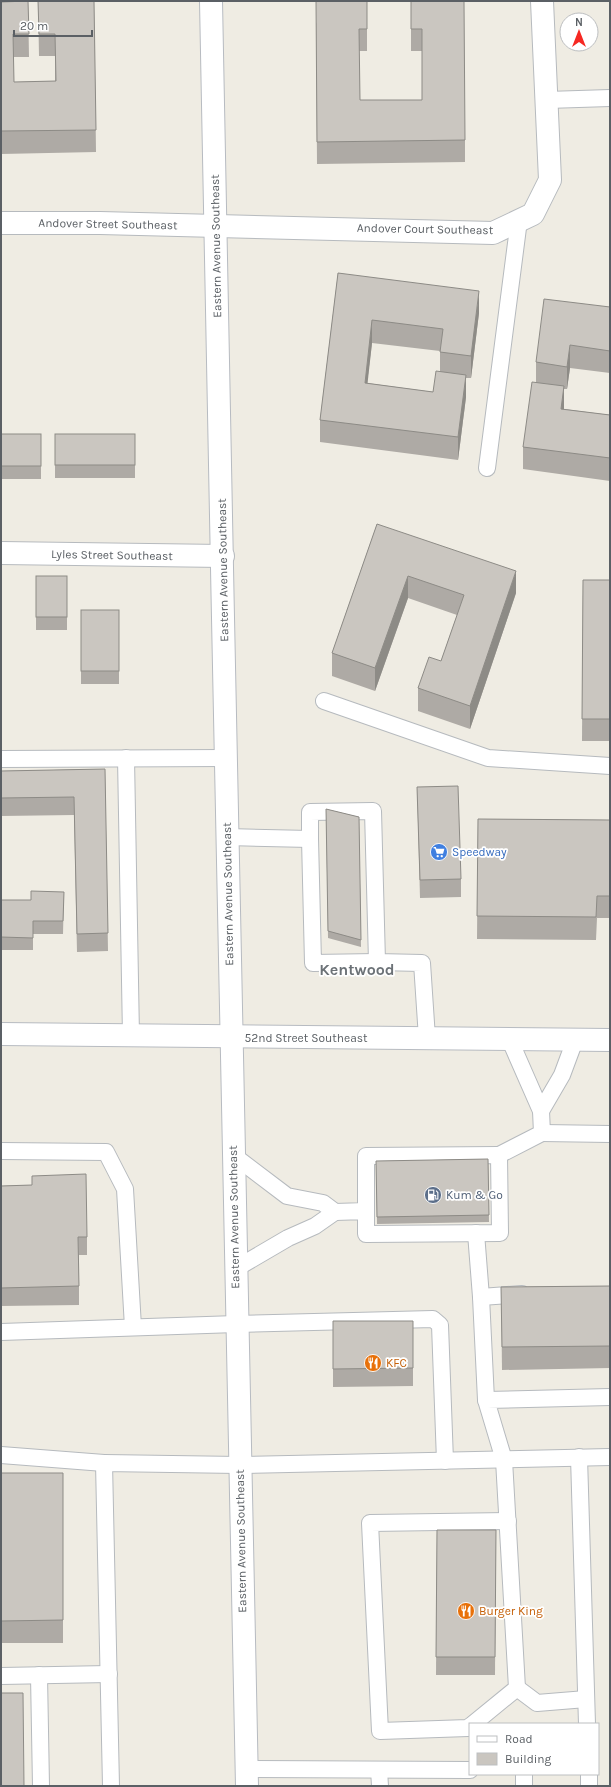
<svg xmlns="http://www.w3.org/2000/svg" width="611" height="1787" font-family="Karla,sans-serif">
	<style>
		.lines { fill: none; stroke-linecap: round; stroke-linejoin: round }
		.lane-casing { stroke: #b6babe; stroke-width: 18 }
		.street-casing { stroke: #b6babe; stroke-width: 24 }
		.secondary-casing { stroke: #b7bbc1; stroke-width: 24 }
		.lane { stroke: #fff; stroke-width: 16 }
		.street { stroke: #fff; stroke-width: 22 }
		.secondary { stroke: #fff; stroke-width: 22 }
		.wall { fill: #aeaaa5; fill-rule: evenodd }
		.shaded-wall { fill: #8d8b86 }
		.building { fill: #cac6c0; stroke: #8d8b86 }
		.labels { text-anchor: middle; stroke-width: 3.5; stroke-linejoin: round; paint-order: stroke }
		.street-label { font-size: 12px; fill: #5b6065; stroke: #fff }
		.shop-label { font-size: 12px; fill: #366cbe; stroke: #fff; text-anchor: start }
		.service-label { font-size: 12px; fill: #4e5e75; stroke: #fff; text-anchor: start }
		.food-label { font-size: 12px; fill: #c56008; stroke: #fff; text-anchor: start }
		.district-label { font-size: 16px; font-weight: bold; fill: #6c7277; stroke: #fff }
	</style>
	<rect width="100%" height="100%" fill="#efece3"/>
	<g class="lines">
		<!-- lane casing -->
		<g class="lane-casing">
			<g id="lane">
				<path d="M547 100 610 98"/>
				<path d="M487 468 519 220"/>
				<path d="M324 701 488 758 610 766"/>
				<path d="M126 758 131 1036"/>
				<path d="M1 759 226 758"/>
				<path d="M227 837 310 839V812L373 811 377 962 422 963 427 1038"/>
				<path d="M310 839 313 963 377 962"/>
				<path d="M541 1111 562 1075 575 1040"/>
				<path d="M542 1133 610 1134"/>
				<path d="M1 1151 106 1152 125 1189 133 1327"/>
				<path d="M233 1155 287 1196 323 1203 335 1212 315 1226 288 1238 235 1269"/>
				<path d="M499 1155 542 1133 541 1111 509 1038"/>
				<path d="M335 1212 366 1211V1156L499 1155 500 1233 366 1234V1211"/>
				<path d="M476 1233 481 1297"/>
				<path d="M1 1332 236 1324 433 1319 440 1325 445 1461"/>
				<path d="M486 1400 481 1297 522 1294"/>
				<path d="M1 1455 104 1463"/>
				<path d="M579 1457 587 1724"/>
				<path d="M39 1675 41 1786"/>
				<path d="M1 1676 109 1674"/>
				<path d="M517 1688 537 1703 586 1699"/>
				<path d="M473 1724 517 1688 504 1460 486 1400 610 1397"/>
				<path d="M470 1726 468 1728 380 1731 370 1523 508 1521"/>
				<path d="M246 1769 470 1770"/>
				<path d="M379 1770 380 1786"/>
				<path d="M524 1774V1786"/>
				<path d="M589 1774V1786"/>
				<path d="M111 1786 104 1463 239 1465 610 1457"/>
			</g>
		</g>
		<!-- street casing -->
		<g class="street-casing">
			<g id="street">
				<path d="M1 223H100L493 233 533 214 550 180 542 1"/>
				<path d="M1 553 223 556"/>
			</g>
		</g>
		<!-- secondary casing -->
		<g class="secondary-casing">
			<g id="secondary">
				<path d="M211 1C223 596 233 1191 247 1786"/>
				<path d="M1 1034 610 1040"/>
			</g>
		</g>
		<!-- lane -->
		<use href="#lane" class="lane"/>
		<!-- street -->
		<use href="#street" class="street"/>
		<!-- secondary -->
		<use href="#secondary" class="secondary"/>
	</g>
	<!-- wall -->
	<g class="wall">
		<path d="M28 1 29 57H13L14 82 55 81V56H39L38 1H94L96 152 1 154V2Z"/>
		<path d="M367 1V51H359L360 100H422V51H411V1L465 140V162L317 164 316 23Z"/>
		<path d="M338 273 479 313 471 378H466V397L458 460 320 442V420ZM372 343 440 351V372L433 392 367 383Z"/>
		<path d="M610 307V373L570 368 567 389H564V409L610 415V481L523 469V447L536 382V362Z"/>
		<rect x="1" y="434" width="40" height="45"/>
		<rect x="55" y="434" width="80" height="44"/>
		<path d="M377 524 516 593 470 729 418 711V688L441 661 457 615 408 598 375 691 332 676V653Z"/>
		<rect x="36" y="576" width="31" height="54"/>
		<path d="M583 580H610V741H582Z"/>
		<rect x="81" y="610" width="38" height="74"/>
		<path d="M105 769 108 951 77 952 74 815 1 816V771Z"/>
		<path d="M417 787 461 879V897L420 898Z"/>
		<path d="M326 809 359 817 361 947 328 938Z"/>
		<path d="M478 819 610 820V918H597L596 940 477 939Z"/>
		<path d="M64 892 63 934H33V950H1V900H31Z"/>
		<path d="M488 1159 489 1222 377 1224 376 1161Z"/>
		<path d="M32 1176 87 1237V1255H79V1305L1 1306V1186L32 1185Z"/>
		<path d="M610 1286V1368L502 1370 501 1287Z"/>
		<path d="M333 1321H413V1386L333 1387Z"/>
		<rect x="1" y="1473" width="62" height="170"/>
		<path d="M437 1530H496L495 1675H436Z"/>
	</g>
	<!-- shaded-wall -->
	<g class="shaded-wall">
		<path d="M479 291V313L471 378V356Z"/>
		<path d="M372 320V343L365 406V383Z"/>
		<path d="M570 345V368L567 389V367Z"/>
		<path d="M466 375V397L458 460V437Z"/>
		<path d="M564 386V409L561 432V409Z"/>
		<path d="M516 571V593L470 729V706Z"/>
		<path d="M408 576V598L375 691V668Z"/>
	</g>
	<!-- building -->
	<g class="building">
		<path d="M28 1 29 34H13L14 82 56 81 55 34H39L38 1H94L96 130 1 131V2Z"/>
		<path d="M316 1H367V29H359L360 100H422V29H411V1H464L465 140 317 142Z"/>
		<path d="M338 273 479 291 471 356 440 352 443 329 372 320 365 383 433 392 436 371 466 375 458 437 320 420Z"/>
		<path d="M544 299 610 307V351L570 345 567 367 536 362Z"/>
		<path d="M532 382 564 386 561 409 610 415V458L523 447Z"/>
		<rect x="1" y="434" width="40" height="32"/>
		<rect x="55" y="434" width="80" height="31"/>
		<path d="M377 524 516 571 470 706 418 688 429 657 441 661 464 595 408 576 375 668 332 653Z"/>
		<rect x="36" y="576" width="31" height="41"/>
		<path d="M583 580H610V719H582Z"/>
		<rect x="81" y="610" width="38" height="61"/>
		<path d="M105 769 108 933 77 934 74 797 1 798V771Z"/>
		<path d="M458 786 461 879 420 880 417 787Z"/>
		<path d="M326 809 359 817 361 940 328 931Z"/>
		<path d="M478 819 610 820V896H597L596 917 477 916Z"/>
		<path d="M31 891 64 892 63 921H33V938L1 937V900H31Z"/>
		<path d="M488 1159 489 1215 377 1217 376 1161Z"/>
		<path d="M86 1174 87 1237H78L79 1286 1 1288V1186L32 1185V1176Z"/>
		<path d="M610 1286V1346L502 1347 501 1287Z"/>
		<path d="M333 1321H413V1368L333 1369Z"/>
		<path d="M1 1473H63V1620L1 1621Z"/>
		<path d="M437 1530H496L495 1657H436Z"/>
		<path d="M1 1693H23L24 1786H1Z"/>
	</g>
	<!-- icons -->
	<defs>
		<g id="supermarket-disc" transform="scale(0.9)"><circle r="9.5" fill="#3f7fe0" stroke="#fff"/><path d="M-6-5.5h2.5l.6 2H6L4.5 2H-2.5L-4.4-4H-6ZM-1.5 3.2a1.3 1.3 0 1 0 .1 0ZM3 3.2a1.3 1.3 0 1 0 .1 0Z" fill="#fff"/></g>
		<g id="fuel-disc" transform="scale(0.9)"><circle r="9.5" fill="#5c6f8a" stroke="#fff"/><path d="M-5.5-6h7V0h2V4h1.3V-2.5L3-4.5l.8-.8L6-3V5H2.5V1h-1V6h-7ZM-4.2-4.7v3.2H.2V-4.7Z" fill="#fff"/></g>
		<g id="restaurant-disc" transform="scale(0.9)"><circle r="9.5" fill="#e8710a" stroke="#fff"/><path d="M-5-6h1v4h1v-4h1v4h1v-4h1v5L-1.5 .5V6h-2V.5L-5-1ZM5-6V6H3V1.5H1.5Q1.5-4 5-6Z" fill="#fff"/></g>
	</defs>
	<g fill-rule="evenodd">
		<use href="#supermarket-disc" x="439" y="852"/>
		<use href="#fuel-disc" x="433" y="1195"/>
		<use href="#restaurant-disc" x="373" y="1363"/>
		<use href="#restaurant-disc" x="466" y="1611"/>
	</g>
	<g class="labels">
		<!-- street labels -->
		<g class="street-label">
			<text transform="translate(108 224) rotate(1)" y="4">Andover Street Southeast</text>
			<text transform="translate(425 229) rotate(1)" y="4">Andover Court Southeast</text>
			<text transform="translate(216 246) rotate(-91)" y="4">Eastern Avenue Southeast</text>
			<text transform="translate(112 555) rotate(1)" y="4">Lyles Street Southeast</text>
			<text transform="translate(223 570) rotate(-91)" y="4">Eastern Avenue Southeast</text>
			<text transform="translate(228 894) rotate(-91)" y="4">Eastern Avenue Southeast</text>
			<text x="306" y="1042">52nd Street Southeast</text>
			<text transform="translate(234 1217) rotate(-91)" y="4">Eastern Avenue Southeast</text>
			<text transform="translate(241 1541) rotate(-91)" y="4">Eastern Avenue Southeast</text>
		</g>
		<!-- shop labels -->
		<g class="shop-label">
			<text x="452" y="856">Speedway</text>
		</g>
		<!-- service labels -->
		<g class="service-label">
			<text x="446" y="1199">Kum &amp; Go</text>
		</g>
		<!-- food labels -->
		<g class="food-label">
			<text x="386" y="1367">KFC</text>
			<text x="479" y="1615">Burger King</text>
		</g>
		<!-- district labels -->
		<g class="district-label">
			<text x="357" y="975">Kentwood</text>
		</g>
	</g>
	<!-- border -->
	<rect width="611" height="1787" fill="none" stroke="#5b6065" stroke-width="4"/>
	<!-- legend -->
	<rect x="469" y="1723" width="130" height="52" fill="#ffffff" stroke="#bdbfc1"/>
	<rect x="477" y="1736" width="20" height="6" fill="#ffffff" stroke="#bdbfc1"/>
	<text x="505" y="1743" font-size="12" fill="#5b6065">Road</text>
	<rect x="477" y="1753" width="20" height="12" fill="#cac6c0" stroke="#bdbfc1"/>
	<text x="505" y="1763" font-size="12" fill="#5b6065">Building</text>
	<!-- north arrow -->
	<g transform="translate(579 32)"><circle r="19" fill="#ffffff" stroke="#bdbfc1"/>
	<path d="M0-3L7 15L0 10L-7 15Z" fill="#f62822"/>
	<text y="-6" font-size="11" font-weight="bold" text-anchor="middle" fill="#5b6065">N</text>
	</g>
	<!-- scale -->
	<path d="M14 30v6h78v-6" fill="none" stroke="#5b6065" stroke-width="2"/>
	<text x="20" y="30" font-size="12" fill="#5b6065" stroke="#ffffff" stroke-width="3" paint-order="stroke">20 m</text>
</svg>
